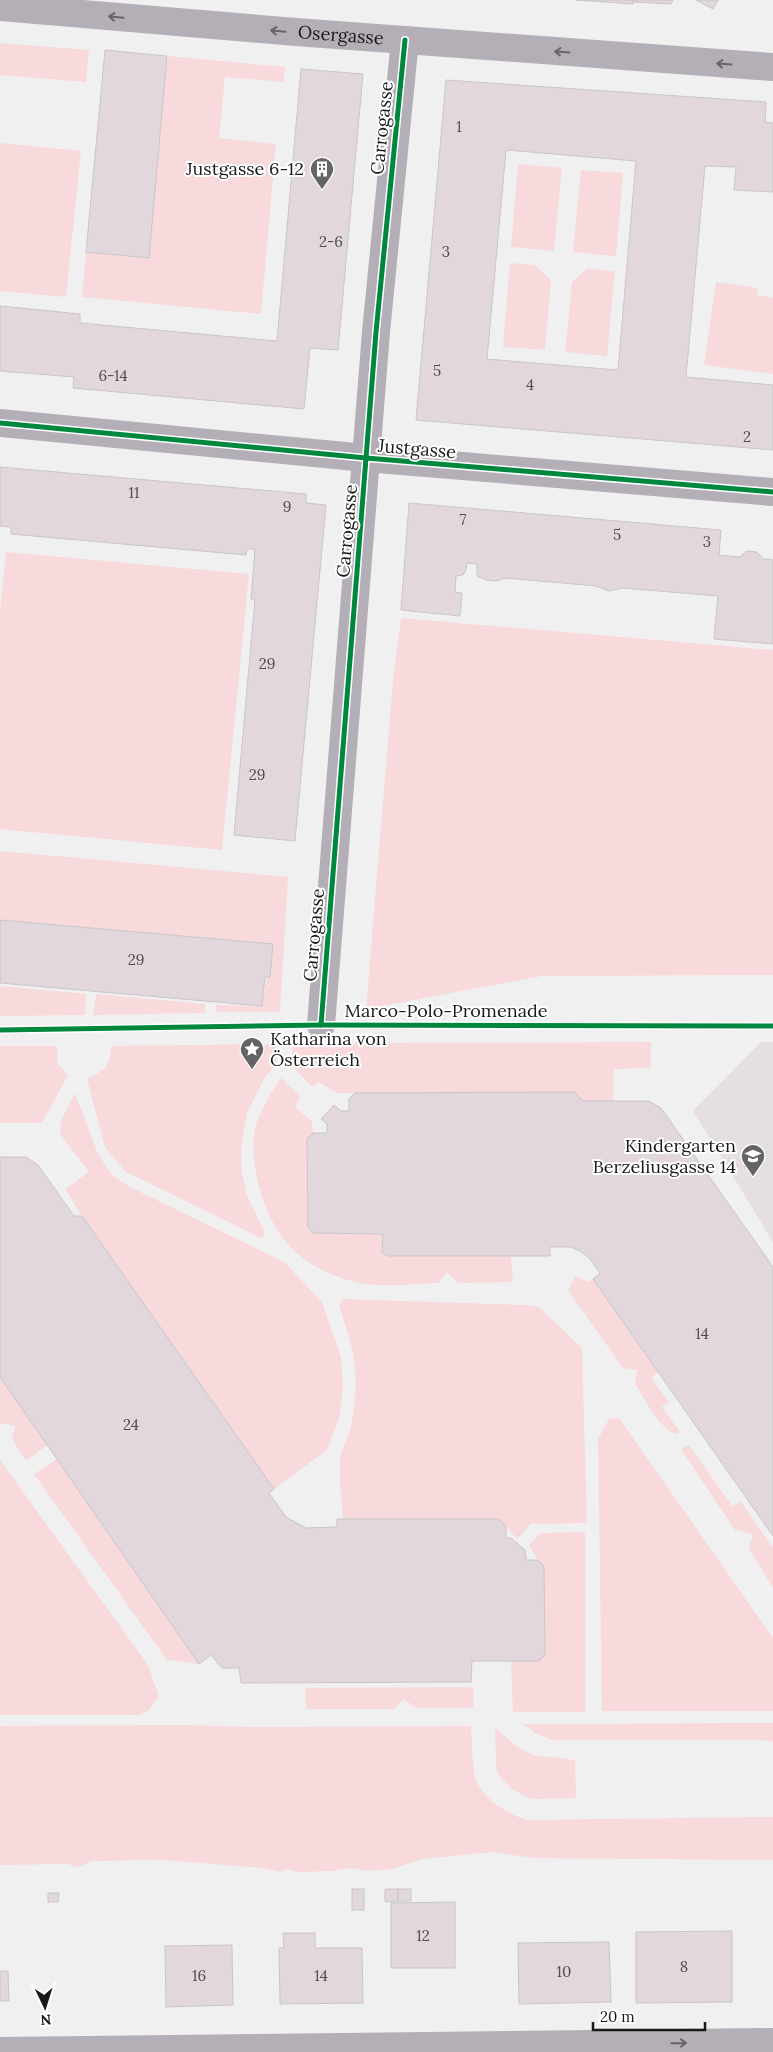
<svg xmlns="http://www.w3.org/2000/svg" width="773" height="2052" font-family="Lora,serif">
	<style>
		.built { fill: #e5dfe4 }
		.green { fill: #f8d9dc }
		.building { fill: #e1d7dc; stroke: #c8c6c7; fill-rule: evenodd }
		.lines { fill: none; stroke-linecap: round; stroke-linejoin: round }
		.minor { stroke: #b4afb7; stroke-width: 28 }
		.cycleway-casing { stroke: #fff; stroke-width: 8 }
		.cycleway { stroke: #00873e; stroke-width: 5 }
		.oneway { stroke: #676468 }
		.labels { text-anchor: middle; stroke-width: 4; stroke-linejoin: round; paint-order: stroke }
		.number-label { font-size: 15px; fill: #4f4c4e }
		.street-label { font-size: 18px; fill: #1a191a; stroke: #fff }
		.poi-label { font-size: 18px; fill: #1a191a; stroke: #fff; text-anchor: end }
	</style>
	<rect width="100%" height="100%" fill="#f1f0f1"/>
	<!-- built -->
	<path class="built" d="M761 1042H773V1242L693 1111Z"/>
	<!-- green -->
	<g class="green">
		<path d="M0 43 89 50 86 82 0 75Z"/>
		<path d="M167 56 285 67 283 82 225 77 219 138 276 144 261 314 82 297 86 252 149 258Z"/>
		<path d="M0 143 81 151 66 297 0 291Z"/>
		<path d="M518 164 562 168 554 251 511 247Z"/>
		<path d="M581 170 623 173 616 256 573 252Z"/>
		<path d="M510 263 535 265 551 280 545 350 503 347Z"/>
		<path d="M587 269 615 271 607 356 565 352 572 282Z"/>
		<path d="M716 282 758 288 757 295 773 298V374L704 365Z"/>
		<path d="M6 552 249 574 222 850 0 829V610Z"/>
		<path d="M401 618 773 650V975L542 976 366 1009 393 681Z"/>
		<path d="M0 851 288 877 280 1012H216V1005L262 1006 272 944 0 920Z"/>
		<path d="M0 986 86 994 85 1015 0 1016Z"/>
		<path d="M96 994 205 1004V1013L93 1015Z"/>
		<path d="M651 1042V1068L614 1069 613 1101H582L575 1092 337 1093 319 1082 312 1087 292 1066 293 1043Z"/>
		<path d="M273 1044 278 1049 275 1065 264 1079 247 1113 242 1141 241 1168 247 1195 265 1233 263 1237 261 1238 126 1172 105 1147 87 1079C107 1069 109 1068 111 1046Z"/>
		<path d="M0 1046H57V1063L68 1075 42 1123H0Z"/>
		<path d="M281 1078 300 1096 295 1107 312 1122 313 1133 307 1139 308 1227 313 1233 383 1234 382 1252 387 1256H511L513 1282 458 1283 447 1272 439 1283C410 1284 377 1289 348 1280 326 1274 302 1261 287 1243 264 1217 248 1163 255 1128 259 1113 272 1091 281 1078Z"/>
		<path d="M75 1093 98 1154 112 1175 130 1187 284 1262 322 1302 341 1357 343 1388 339 1418 327 1450 274 1489 82 1216 65 1189 89 1172 60 1134 61 1121Z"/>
		<path d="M576 1276 587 1282 593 1279 658 1372 651 1378 669 1402 662 1407 680 1432 675 1434C659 1428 645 1399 635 1384L637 1370 623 1368 568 1290Z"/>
		<path d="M343 1299 524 1305 539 1307 582 1348 587 1523 531 1524 517 1539 499 1519H343C342 1501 339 1481 340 1462 341 1450 348 1438 351 1426 360 1374 356 1355 339 1306Z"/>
		<path d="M0 1377 47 1445 26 1461 12 1439 15 1426 0 1423Z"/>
		<path d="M619 1418 773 1638V1711H602L598 1439 609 1419Z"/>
		<path d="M689 1445 732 1506 741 1502 773 1548V1588L749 1548 753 1534 735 1530 681 1449Z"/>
		<path d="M57 1459 199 1664 167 1660 34 1474Z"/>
		<path d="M0 1460 148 1665 159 1697 148 1711 139 1715H0Z"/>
		<path d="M585 1532V1712H513L511 1661 545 1654 544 1566 538 1560 529 1545 541 1533Z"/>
		<path d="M474 1687 473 1708H416L404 1699 394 1709H306L305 1688Z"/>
		<path d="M773 1723V1742L760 1740H552L535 1733 523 1724Z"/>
		<path d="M181 1725 251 1727 471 1726C472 1741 472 1758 474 1773 479 1798 506 1813 527 1820L773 1817V1860L532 1858 494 1852 422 1859 392 1869 369 1871 352 1868 332 1871 298 1872 287 1869 280 1872 261 1868 163 1860 92 1861 78 1867 67 1864 0 1865V1726Z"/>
		<path d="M495 1728 519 1748 533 1755 575 1760 576 1798 531 1799 512 1789 499 1776 496 1766Z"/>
	</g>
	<!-- building -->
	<g class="building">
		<path d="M576 0H633V4Z"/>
		<path d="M633 0H673L671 4 633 2Z"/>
		<path d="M696 0H718L713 9Z"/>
		<path d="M105 50 167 56 149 258 86 252Z"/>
		<path d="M301 69 363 74 338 350 310 348 304 409 73 388 74 377 0 371V306L80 314V323L277 341Z"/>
		<path d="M446 80 766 102 765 122 773 123V192L734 190 736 167 705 166 686 377 773 385V450L416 420ZM506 150 636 161 618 370 487 359Z"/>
		<path d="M0 467 306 494V503L326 505 295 841 234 835 255 599H251L255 549H247L246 555 11 534V527L0 526Z"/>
		<path d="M409 503 721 530 719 555 740 557 746 551 757 552 764 559 773 560V644L714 639 718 596 622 588 609 591 596 586 505 578 496 581 486 580 477 576V564L467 563 466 570 463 575 456 576 455 592 462 593 460 616 401 610Z"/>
		<path d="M0 920 273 944 270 977H265L262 1006 0 983Z"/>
		<path d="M575 1092 582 1101H648L661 1108 773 1267V1536L593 1279 600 1273 589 1258 580 1251 571 1247H550V1256H387L382 1252 383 1234 313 1233 308 1227 307 1139 313 1133H327V1124L321 1119 334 1105 341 1111H349V1099L355 1093Z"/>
		<path d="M0 1157H26L38 1165 74 1216H82L274 1489 269 1493 286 1517 306 1528 337 1527V1519H499L506 1526V1538H511L525 1550 526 1560H538L544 1566 545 1654 539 1661H472L471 1682 241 1683 239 1668H222L211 1655 199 1664 0 1377Z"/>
		<rect x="352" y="1889" width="12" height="21"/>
		<path d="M385 1889H398V1901L385 1902Z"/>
		<rect x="398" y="1889" width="13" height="12"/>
		<path d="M48 1893H59L58 1902H48Z"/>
		<path d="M455 1902V1968H391V1903Z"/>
		<path d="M732 1931V2002L636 2003V1932Z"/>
		<path d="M283 1933H315V1948H362L363 2003 280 2004 279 1948H284Z"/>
		<path d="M609 1942 611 2002 519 2004 518 1943Z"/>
		<path d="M232 1945 233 2005 166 2007 165 1946Z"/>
		<path d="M0 1971H8L9 2001H0Z"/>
	</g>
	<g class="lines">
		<!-- minor -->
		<g class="minor">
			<path id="s1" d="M0 7 296 32 773 67"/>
			<path d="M0 423 366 458 773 492"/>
			<path d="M321 1025 376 332 405 40"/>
			<path d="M0 2051 773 2042"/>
		</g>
		<!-- cycleway casing -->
		<g class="cycleway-casing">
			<g id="cycleway">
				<path d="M0 423 366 458 773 492"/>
				<path d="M321 1025 376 332 405 40"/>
				<path d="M0 1030 321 1025 773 1026"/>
			</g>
		</g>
		<!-- cycleway -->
		<use href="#cycleway" class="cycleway"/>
	</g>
	<!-- one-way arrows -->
	<defs><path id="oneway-shaft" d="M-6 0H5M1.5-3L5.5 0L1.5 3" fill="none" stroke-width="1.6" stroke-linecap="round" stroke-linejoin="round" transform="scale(1.25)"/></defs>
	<g class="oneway">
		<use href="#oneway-shaft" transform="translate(116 17) rotate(-175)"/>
		<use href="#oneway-shaft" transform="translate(278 31) rotate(-175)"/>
		<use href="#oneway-shaft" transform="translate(562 52) rotate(-176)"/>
		<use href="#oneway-shaft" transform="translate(724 64) rotate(-176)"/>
		<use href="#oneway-shaft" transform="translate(679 2043) rotate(-1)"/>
	</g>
	<!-- icons -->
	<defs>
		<g id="building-pin" transform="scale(1.25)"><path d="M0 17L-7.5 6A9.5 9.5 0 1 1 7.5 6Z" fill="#656465" stroke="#fff"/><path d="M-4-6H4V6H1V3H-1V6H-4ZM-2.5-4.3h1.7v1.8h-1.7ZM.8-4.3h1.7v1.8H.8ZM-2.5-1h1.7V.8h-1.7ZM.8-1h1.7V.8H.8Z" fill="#fff"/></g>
		<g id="sight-pin" transform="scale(1.25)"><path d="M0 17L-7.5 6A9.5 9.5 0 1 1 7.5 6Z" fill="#656465" stroke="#fff"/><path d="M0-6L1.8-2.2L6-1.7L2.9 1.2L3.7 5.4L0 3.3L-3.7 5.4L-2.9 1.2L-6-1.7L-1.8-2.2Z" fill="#fff"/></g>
		<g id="school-pin" transform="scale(1.25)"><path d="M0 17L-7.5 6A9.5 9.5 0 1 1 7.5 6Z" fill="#656465" stroke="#fff"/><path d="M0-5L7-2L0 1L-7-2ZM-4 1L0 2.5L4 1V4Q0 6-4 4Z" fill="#fff"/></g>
	</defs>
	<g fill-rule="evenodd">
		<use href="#building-pin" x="322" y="169"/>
		<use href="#sight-pin" x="252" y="1049"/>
		<use href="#school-pin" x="753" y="1156"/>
	</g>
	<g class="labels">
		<!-- number labels -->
		<g class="number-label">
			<text x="459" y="132">1</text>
			<text x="331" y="247">2-6</text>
			<text x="446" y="257">3</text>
			<text x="437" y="376">5</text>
			<text x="113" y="381">6-14</text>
			<text x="530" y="390">4</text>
			<text x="747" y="442">2</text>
			<text x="134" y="498">11</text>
			<text x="287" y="512">9</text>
			<text x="463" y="525">7</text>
			<text x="617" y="540">5</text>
			<text x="707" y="547">3</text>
			<text x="267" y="669">29</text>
			<text x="257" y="780">29</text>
			<text x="136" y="965">29</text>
			<text x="702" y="1339">14</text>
			<text x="131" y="1430">24</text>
			<text x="423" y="1941">12</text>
			<text x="684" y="1972">8</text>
			<text x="564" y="1977">10</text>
			<text x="199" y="1981">16</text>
			<text x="321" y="1981">14</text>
		</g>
		<!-- street labels -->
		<g class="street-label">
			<text dy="6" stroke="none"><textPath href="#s1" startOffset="342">Osergasse</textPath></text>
			<text transform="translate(382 128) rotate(-84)" y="6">Carrogasse</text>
			<text transform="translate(417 449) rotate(5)" y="6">Justgasse</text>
			<text transform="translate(347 531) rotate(-85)" y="6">Carrogasse</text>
			<text transform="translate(314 935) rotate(-85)" y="6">Carrogasse</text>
			<text x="446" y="1017">Marco-Polo-Promenade</text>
		</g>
		<!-- poi labels -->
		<g class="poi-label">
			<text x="304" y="175">Justgasse 6-12</text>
			<text x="270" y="1045" text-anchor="start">Katharina von<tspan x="270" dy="21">Österreich</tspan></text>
			<text x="736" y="1152">Kindergarten<tspan x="736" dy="21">Berzeliusgasse 14</tspan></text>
		</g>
	</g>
	<!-- north arrow -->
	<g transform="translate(45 2007) rotate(176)" stroke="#ffffff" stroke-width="4" paint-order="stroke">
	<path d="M0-4L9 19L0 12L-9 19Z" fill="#1a191a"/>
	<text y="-8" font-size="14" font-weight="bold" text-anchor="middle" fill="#1a191a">N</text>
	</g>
	<!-- scale -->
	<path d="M593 2022v8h112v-8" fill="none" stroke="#1a191a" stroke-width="2.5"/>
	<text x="600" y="2022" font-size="15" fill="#1a191a" stroke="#ffffff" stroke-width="4" paint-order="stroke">20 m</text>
</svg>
